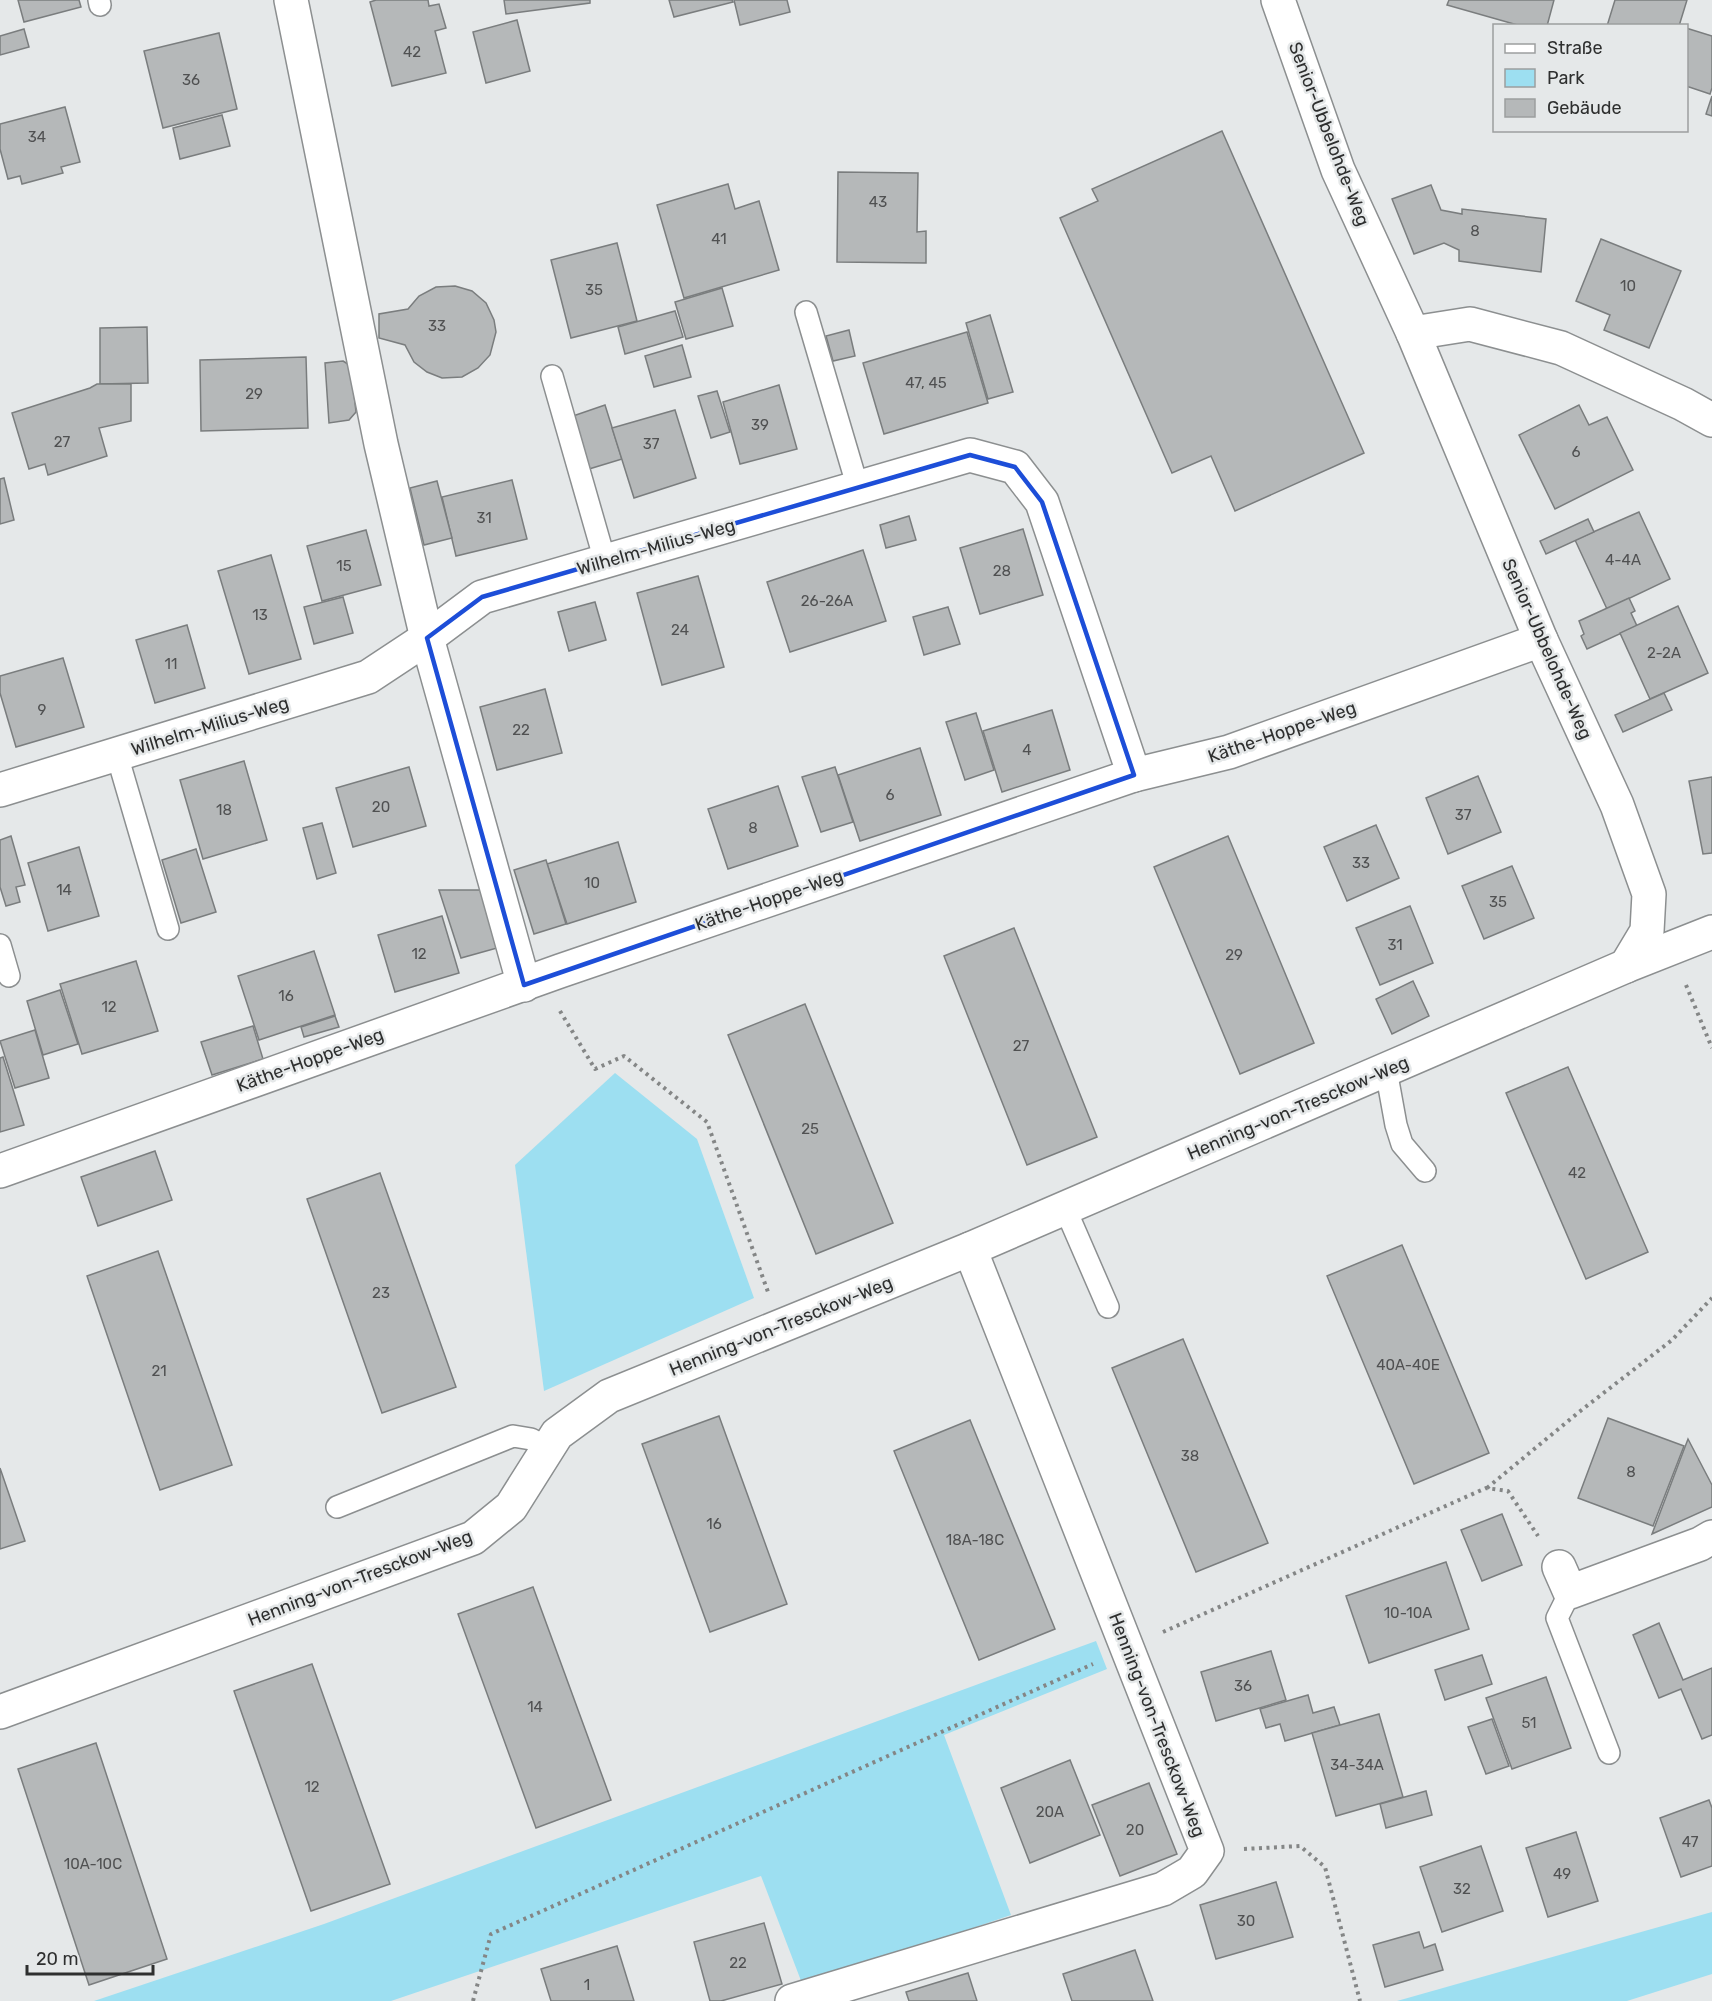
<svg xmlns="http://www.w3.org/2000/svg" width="1712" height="2001" font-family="Rubik,sans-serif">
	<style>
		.green { fill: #9ddff1 }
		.building { fill: #b5b8b9; stroke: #7a7d7e; stroke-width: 1.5 }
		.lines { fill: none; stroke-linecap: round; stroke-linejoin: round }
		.service-casing { stroke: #8c8f90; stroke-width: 24 }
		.minor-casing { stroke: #8c8f90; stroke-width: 36 }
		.path { stroke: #848686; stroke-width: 4; stroke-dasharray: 3 4.5; stroke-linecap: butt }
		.service { stroke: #fff; stroke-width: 21 }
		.minor { stroke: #fff; stroke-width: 33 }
		.marked { fill: none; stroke: #1d4ed8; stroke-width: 4.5; stroke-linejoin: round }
		.labels { text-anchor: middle; stroke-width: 5; stroke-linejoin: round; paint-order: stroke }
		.number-label { font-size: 15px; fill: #505152 }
		.street-label { font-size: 18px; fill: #2e2f2f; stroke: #e5e8e9 }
	</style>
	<rect width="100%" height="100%" fill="#e5e8e9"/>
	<!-- green -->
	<g class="green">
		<path d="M615 1073 697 1139 754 1298 544 1391 515 1165Z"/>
		<path d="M1096 1641 1107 1669 944 1735 1011 1915 803 1986 761 1876 391 2001H94L324 1924Z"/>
		<path d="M1712 1912V1974L1627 2001H1397Z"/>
	</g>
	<!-- building -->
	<g class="building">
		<path d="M18 0H79L81 7 24 22Z"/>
		<path d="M376 0H428L429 6 439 4 446 28 435 31 446 73 392 86 370 2Z"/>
		<path d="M504 0H590V3L506 14Z"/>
		<path d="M669 0H732L733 2 674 17Z"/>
		<path d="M734 0H787L790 12 740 25Z"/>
		<path d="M1449 0H1554L1547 26H1521L1447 5Z"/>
		<path d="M1615 0H1687L1679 26H1607Z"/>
		<path d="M517 20 530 71 486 83 473 32Z"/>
		<path d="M1686 28 1712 36V88L1710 94 1686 86Z"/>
		<path d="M24 29 29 47 0 55V36Z"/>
		<path d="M219 33 237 109 163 128 144 51Z"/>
		<path d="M1712 96V116L1706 114Z"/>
		<path d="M65 107 80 162 61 167 63 173 22 184 20 176 8 179 0 149V124Z"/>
		<path d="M222 115 230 146 180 159 173 128Z"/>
		<path d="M1222 131 1364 453 1235 511 1211 456 1172 473 1060 218 1098 201 1092 189Z"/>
		<path d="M838 172 918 173 917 232 926 231V263L837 262Z"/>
		<path d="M728 184 735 209 759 201 779 270 684 298 657 205Z"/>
		<path d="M1431 185 1441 210 1462 214V209L1546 219 1541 272 1459 261V250L1444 243 1414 254 1392 199Z"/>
		<path d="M1601 239 1681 271 1649 348 1604 330 1610 315 1576 301Z"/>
		<path d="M617 243 637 321 571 338 551 260Z"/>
		<path d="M455 286 472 291 486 303 494 320 496 332 490 355 478 368 462 377 442 378 427 372 414 362 405 345 379 338V314L408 309 419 296 436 287Z"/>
		<path d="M722 288 733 326 686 339 675 302Z"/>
		<path d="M675 311 683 337 625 354 618 327Z"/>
		<path d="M990 315 1013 392 988 399 966 323Z"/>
		<path d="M147 327 148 383 100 384V328Z"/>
		<path d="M849 330 855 356 833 361 826 336Z"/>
		<path d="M967 332 988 403 884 434 863 363Z"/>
		<path d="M682 345 691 377 654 387 645 356Z"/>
		<path d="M306 357 308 428 201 431 200 360Z"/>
		<path d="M343 361 351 366 356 412 349 420 329 423 325 363Z"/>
		<path d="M97 384H131V421L99 428 107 456 48 475 45 464 29 469 12 413 90 388Z"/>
		<path d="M779 385 797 449 740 464 723 402Z"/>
		<path d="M717 391 730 432 711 438 698 396Z"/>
		<path d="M605 405 622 459 589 469 573 416Z"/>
		<path d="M1579 405 1589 425 1607 417 1633 470 1555 509 1519 435Z"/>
		<path d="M675 410 696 478 634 498 612 428Z"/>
		<path d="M4 478 14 520 0 524V479Z"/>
		<path d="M512 480 527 539 456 556 442 497Z"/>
		<path d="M437 481 452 538 424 545 410 488Z"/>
		<path d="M1639 512 1670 579 1607 609 1575 540Z"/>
		<path d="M909 516 916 540 886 548 880 525Z"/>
		<path d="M1588 519 1594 532 1546 554 1540 541Z"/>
		<path d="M1023 529 1043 595 980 614 960 548Z"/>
		<path d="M366 530 381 585 322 601 307 546Z"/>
		<path d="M863 550 886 621 790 652 767 582Z"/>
		<path d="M271 555 301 659 249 674 218 571Z"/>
		<path d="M698 576 724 667 662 685 637 593Z"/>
		<path d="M343 597 353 633 314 644 304 607Z"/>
		<path d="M1629 598 1635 611 1631 613 1637 626 1587 649 1581 636 1584 634 1579 621Z"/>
		<path d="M595 602 606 640 569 651 558 612Z"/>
		<path d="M1678 606 1708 673 1650 699 1620 633Z"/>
		<path d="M948 607 960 644 924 655 913 617Z"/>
		<path d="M187 625 205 688 155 703 136 640Z"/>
		<path d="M63 658 84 727 16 747 0 693V676Z"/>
		<path d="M545 689 562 753 497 770 480 707Z"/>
		<path d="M1664 693 1672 710 1623 732 1615 715Z"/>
		<path d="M1052 710 1070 770 1002 792 983 731Z"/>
		<path d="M976 713 994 770 965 780 946 722Z"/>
		<path d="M920 748 941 815 860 841 838 775Z"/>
		<path d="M244 761 267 840 203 859 180 780Z"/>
		<path d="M409 767 426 826 353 847 336 788Z"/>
		<path d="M835 767 853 822 821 832 802 777Z"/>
		<path d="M1478 776 1501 832 1448 854 1426 798Z"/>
		<path d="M1712 777V853L1703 854 1689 781Z"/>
		<path d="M778 786 798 846 728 869 708 809Z"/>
		<path d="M322 823 336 873 317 879 303 828Z"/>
		<path d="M1376 825 1399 878 1347 901 1324 847Z"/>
		<path d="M11 836 25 885 16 887 20 902 6 906 0 887V840Z"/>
		<path d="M1228 836 1314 1043 1240 1074 1154 867Z"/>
		<path d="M618 842 636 902 567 924 547 864Z"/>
		<path d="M79 847 99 916 48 931 28 863Z"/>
		<path d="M196 849 216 912 181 923 162 860Z"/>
		<path d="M546 860 566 924 534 934 514 870Z"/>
		<path d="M1512 866 1534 918 1484 939 1462 886Z"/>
		<path d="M439 890H481L497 948 461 958Z"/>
		<path d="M1410 906 1433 963 1380 985 1356 928Z"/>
		<path d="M442 916 459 973 395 992 378 935Z"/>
		<path d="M1014 928 1097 1137 1027 1165 944 956Z"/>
		<path d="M314 951 335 1015 259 1040 238 976Z"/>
		<path d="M136 961 158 1031 82 1054 60 984Z"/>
		<path d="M1413 981 1429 1016 1392 1034 1376 999Z"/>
		<path d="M60 990 78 1044 43 1055 27 1001Z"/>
		<path d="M805 1004 893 1223 816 1254 728 1035Z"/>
		<path d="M335 1016 339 1027 304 1037 301 1027Z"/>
		<path d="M253 1026 263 1059 212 1075 201 1042Z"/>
		<path d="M35 1030 49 1078 15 1088 0 1041Z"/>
		<path d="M3 1057 24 1125 0 1132V1058Z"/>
		<path d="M1568 1067 1648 1252 1586 1279 1506 1093Z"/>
		<path d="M155 1151 172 1200 98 1226 81 1177Z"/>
		<path d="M380 1173 456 1387 382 1413 307 1199Z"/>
		<path d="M1402 1245 1489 1453 1414 1484 1327 1276Z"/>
		<path d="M158 1251 232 1465 160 1490 87 1276Z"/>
		<path d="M1183 1339 1268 1543 1196 1572 1112 1368Z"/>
		<path d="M719 1416 787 1604 710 1632 642 1444Z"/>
		<path d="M1608 1418 1684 1446 1653 1526 1578 1498Z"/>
		<path d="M970 1420 1055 1629 979 1660 894 1451Z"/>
		<path d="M1688 1439 1712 1485V1507L1652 1534Z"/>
		<path d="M0 1468 25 1541 0 1549Z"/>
		<path d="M1502 1514 1522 1565 1482 1581 1461 1530Z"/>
		<path d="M1446 1562 1469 1629 1369 1663 1346 1596Z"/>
		<path d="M533 1587 611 1800 536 1828 458 1614Z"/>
		<path d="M1659 1623 1683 1680 1712 1668V1735L1702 1739 1681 1689 1659 1698 1633 1635Z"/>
		<path d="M1271 1651 1286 1700 1216 1721 1201 1672Z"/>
		<path d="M1482 1655 1492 1684 1445 1700 1435 1670Z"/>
		<path d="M312 1664 390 1884 311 1911 234 1691Z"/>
		<path d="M1546 1677 1571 1748 1512 1769 1486 1698Z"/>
		<path d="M1308 1695 1313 1713 1334 1707 1340 1725 1285 1741 1280 1724 1266 1728 1260 1709Z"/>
		<path d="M1379 1714 1403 1797 1336 1816 1312 1733Z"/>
		<path d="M1492 1719 1509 1766 1486 1774 1468 1727Z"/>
		<path d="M96 1743 167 1959 89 1985 18 1769Z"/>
		<path d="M1070 1760 1100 1835 1030 1863 1001 1788Z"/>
		<path d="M1149 1783 1177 1854 1120 1876 1092 1805Z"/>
		<path d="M1426 1791 1432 1815 1386 1828 1380 1804Z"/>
		<path d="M1709 1800 1712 1808V1866L1681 1877 1660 1818Z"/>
		<path d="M1576 1832 1598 1901 1548 1917 1526 1848Z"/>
		<path d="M1481 1846 1503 1911 1442 1932 1420 1867Z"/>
		<path d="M1276 1882 1293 1937 1216 1959 1200 1905Z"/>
		<path d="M764 1923 782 1984 721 2001H710L694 1942Z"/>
		<path d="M1419 1932 1424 1948 1435 1944 1443 1970 1385 1987 1373 1945Z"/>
		<path d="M617 1946 634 2001H551L541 1969Z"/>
		<path d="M1135 1950 1153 2001H1072L1063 1974Z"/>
		<path d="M968 1973 977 2001H909L906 1992Z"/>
	</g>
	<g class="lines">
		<!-- service casing -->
		<g class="service-casing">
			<g id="service">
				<path d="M99 0 100 5"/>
				<path d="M806 312 858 488"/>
				<path d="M552 376 605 561"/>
				<path d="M117 755 168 929"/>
				<path d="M0 945 9 976"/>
				<path d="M1386 1070 1396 1125 1402 1144 1425 1171"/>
				<path d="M1065 1208 1108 1307"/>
				<path d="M337 1507 513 1436 531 1439 548 1448"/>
				<path d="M1570 1592 1557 1618 1609 1753"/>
			</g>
		</g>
		<!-- minor casing -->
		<g class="minor-casing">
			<g id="minor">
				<path d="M291 0 381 444 427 638 524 985"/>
				<path d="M1278 0 1338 170 1413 333 1541 640 1617 805 1649 894 1647 931 1626 966"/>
				<path d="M1413 333 1470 324 1561 348 1683 404 1712 420"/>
				<path d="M0 790 368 677 427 638 482 597 970 455 1015 467 1042 502 1134 775"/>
				<path d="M0 1171 560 971 1134 775 1229 752 1541 640"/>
				<path d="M1559 1567 1570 1592 1700 1544 1712 1537"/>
				<path d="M0 1712 473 1538 511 1507 557 1434 609 1396 970 1249 1626 966 1712 932"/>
				<path d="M792 2001 1163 1889 1192 1872 1207 1851 970 1249"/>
			</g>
		</g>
		<!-- path -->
		<g class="path">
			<path d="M1686 985 1712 1048"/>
			<path d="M560 1011 595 1069 624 1056 707 1122 768 1292"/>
			<path d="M1487 1488 1579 1412 1672 1340 1712 1298"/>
			<path d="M1163 1632 1486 1488 1508 1491 1538 1536"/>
			<path d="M1244 1849 1300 1846 1325 1867 1360 2001"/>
			<path d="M473 2001 491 1934 1093 1664"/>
		</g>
		<!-- service -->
		<use href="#service" class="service"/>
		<!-- minor -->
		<use href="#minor" class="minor"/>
	</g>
	<!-- marked area -->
	<path class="marked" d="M970 455 1015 467 1042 502 1134 775 524 985 427 638 482 597Z"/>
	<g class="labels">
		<!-- number labels -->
		<g class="number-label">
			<text x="412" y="57">42</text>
			<text x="191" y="85">36</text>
			<text x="37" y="142">34</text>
			<text x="878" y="207">43</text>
			<text x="1475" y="236">8</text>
			<text x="719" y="244">41</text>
			<text x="1628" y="291">10</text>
			<text x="594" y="295">35</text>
			<text x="437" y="331">33</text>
			<text x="926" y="388">47, 45</text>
			<text x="254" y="399">29</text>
			<text x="760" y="430">39</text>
			<text x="62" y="447">27</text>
			<text x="651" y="449">37</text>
			<text x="1576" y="457">6</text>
			<text x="484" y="523">31</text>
			<text x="1623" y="565">4-4A</text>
			<text x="344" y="571">15</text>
			<text x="1002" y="576">28</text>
			<text x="827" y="606">26-26A</text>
			<text x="260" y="620">13</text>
			<text x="680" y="635">24</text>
			<text x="1664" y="658">2-2A</text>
			<text x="171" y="669">11</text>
			<text x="42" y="715">9</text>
			<text x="521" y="735">22</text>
			<text x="1027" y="755">4</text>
			<text x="890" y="800">6</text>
			<text x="381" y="812">20</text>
			<text x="224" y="815">18</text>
			<text x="1463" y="820">37</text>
			<text x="753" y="833">8</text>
			<text x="1361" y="868">33</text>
			<text x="592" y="888">10</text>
			<text x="64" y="895">14</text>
			<text x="1498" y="907">35</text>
			<text x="1395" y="950">31</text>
			<text x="419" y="959">12</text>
			<text x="1234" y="960">29</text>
			<text x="286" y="1001">16</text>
			<text x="109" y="1012">12</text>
			<text x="1021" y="1051">27</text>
			<text x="810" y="1134">25</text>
			<text x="1577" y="1178">42</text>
			<text x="381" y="1298">23</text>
			<text x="1408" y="1370">40A-40E</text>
			<text x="159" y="1376">21</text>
			<text x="1190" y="1461">38</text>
			<text x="1631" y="1477">8</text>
			<text x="714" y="1529">16</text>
			<text x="975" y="1545">18A-18C</text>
			<text x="1408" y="1618">10-10A</text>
			<text x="1243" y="1691">36</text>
			<text x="535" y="1712">14</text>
			<text x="1529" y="1728">51</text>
			<text x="1357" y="1770">34-34A</text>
			<text x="312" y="1792">12</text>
			<text x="1050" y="1817">20A</text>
			<text x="1135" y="1835">20</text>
			<text x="1690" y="1847">47</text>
			<text x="93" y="1869">10A-10C</text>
			<text x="1562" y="1879">49</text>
			<text x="1462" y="1894">32</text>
			<text x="1246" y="1926">30</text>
			<text x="738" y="1968">22</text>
			<text x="587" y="1990">1</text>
		</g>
		<!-- street labels -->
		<g class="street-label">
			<text transform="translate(1329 134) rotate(69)" y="6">Senior-Ubbelohde-Weg</text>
			<text transform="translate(656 547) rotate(-16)" y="6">Wilhelm-Milius-Weg</text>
			<text transform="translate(1547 649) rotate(66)" y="6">Senior-Ubbelohde-Weg</text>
			<text transform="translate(210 726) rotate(-17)" y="6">Wilhelm-Milius-Weg</text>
			<text transform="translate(1282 732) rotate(-19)" y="6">Käthe-Hoppe-Weg</text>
			<text transform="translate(769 900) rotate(-19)" y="6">Käthe-Hoppe-Weg</text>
			<text transform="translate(310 1060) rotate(-20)" y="6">Käthe-Hoppe-Weg</text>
			<text transform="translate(1298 1108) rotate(-23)" y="6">Henning-von-Tresckow-Weg</text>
			<text transform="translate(781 1326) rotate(-22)" y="6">Henning-von-Tresckow-Weg</text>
			<text transform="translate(360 1578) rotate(-21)" y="6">Henning-von-Tresckow-Weg</text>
			<text transform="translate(1157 1725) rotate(69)" y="6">Henning-von-Tresckow-Weg</text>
		</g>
	</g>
	<!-- legend -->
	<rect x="1493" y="24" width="195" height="108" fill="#e5e8e9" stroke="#9c9e9f" stroke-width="1.5"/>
	<rect x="1505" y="44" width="30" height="9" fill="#ffffff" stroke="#9c9e9f" stroke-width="1.5"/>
	<text x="1547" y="54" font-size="18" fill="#2e2f2f">Straße</text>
	<rect x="1505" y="69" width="30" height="18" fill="#9ddff1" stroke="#9c9e9f" stroke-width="1.5"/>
	<text x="1547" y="84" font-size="18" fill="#2e2f2f">Park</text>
	<rect x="1505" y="99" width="30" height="18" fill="#b5b8b9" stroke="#9c9e9f" stroke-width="1.5"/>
	<text x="1547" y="114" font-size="18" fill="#2e2f2f">Gebäude</text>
	<!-- scale -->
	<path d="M27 1965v9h126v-9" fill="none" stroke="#2e2f2f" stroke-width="3"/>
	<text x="36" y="1965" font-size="18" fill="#2e2f2f" stroke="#e5e8e9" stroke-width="4.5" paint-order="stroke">20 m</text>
</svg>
